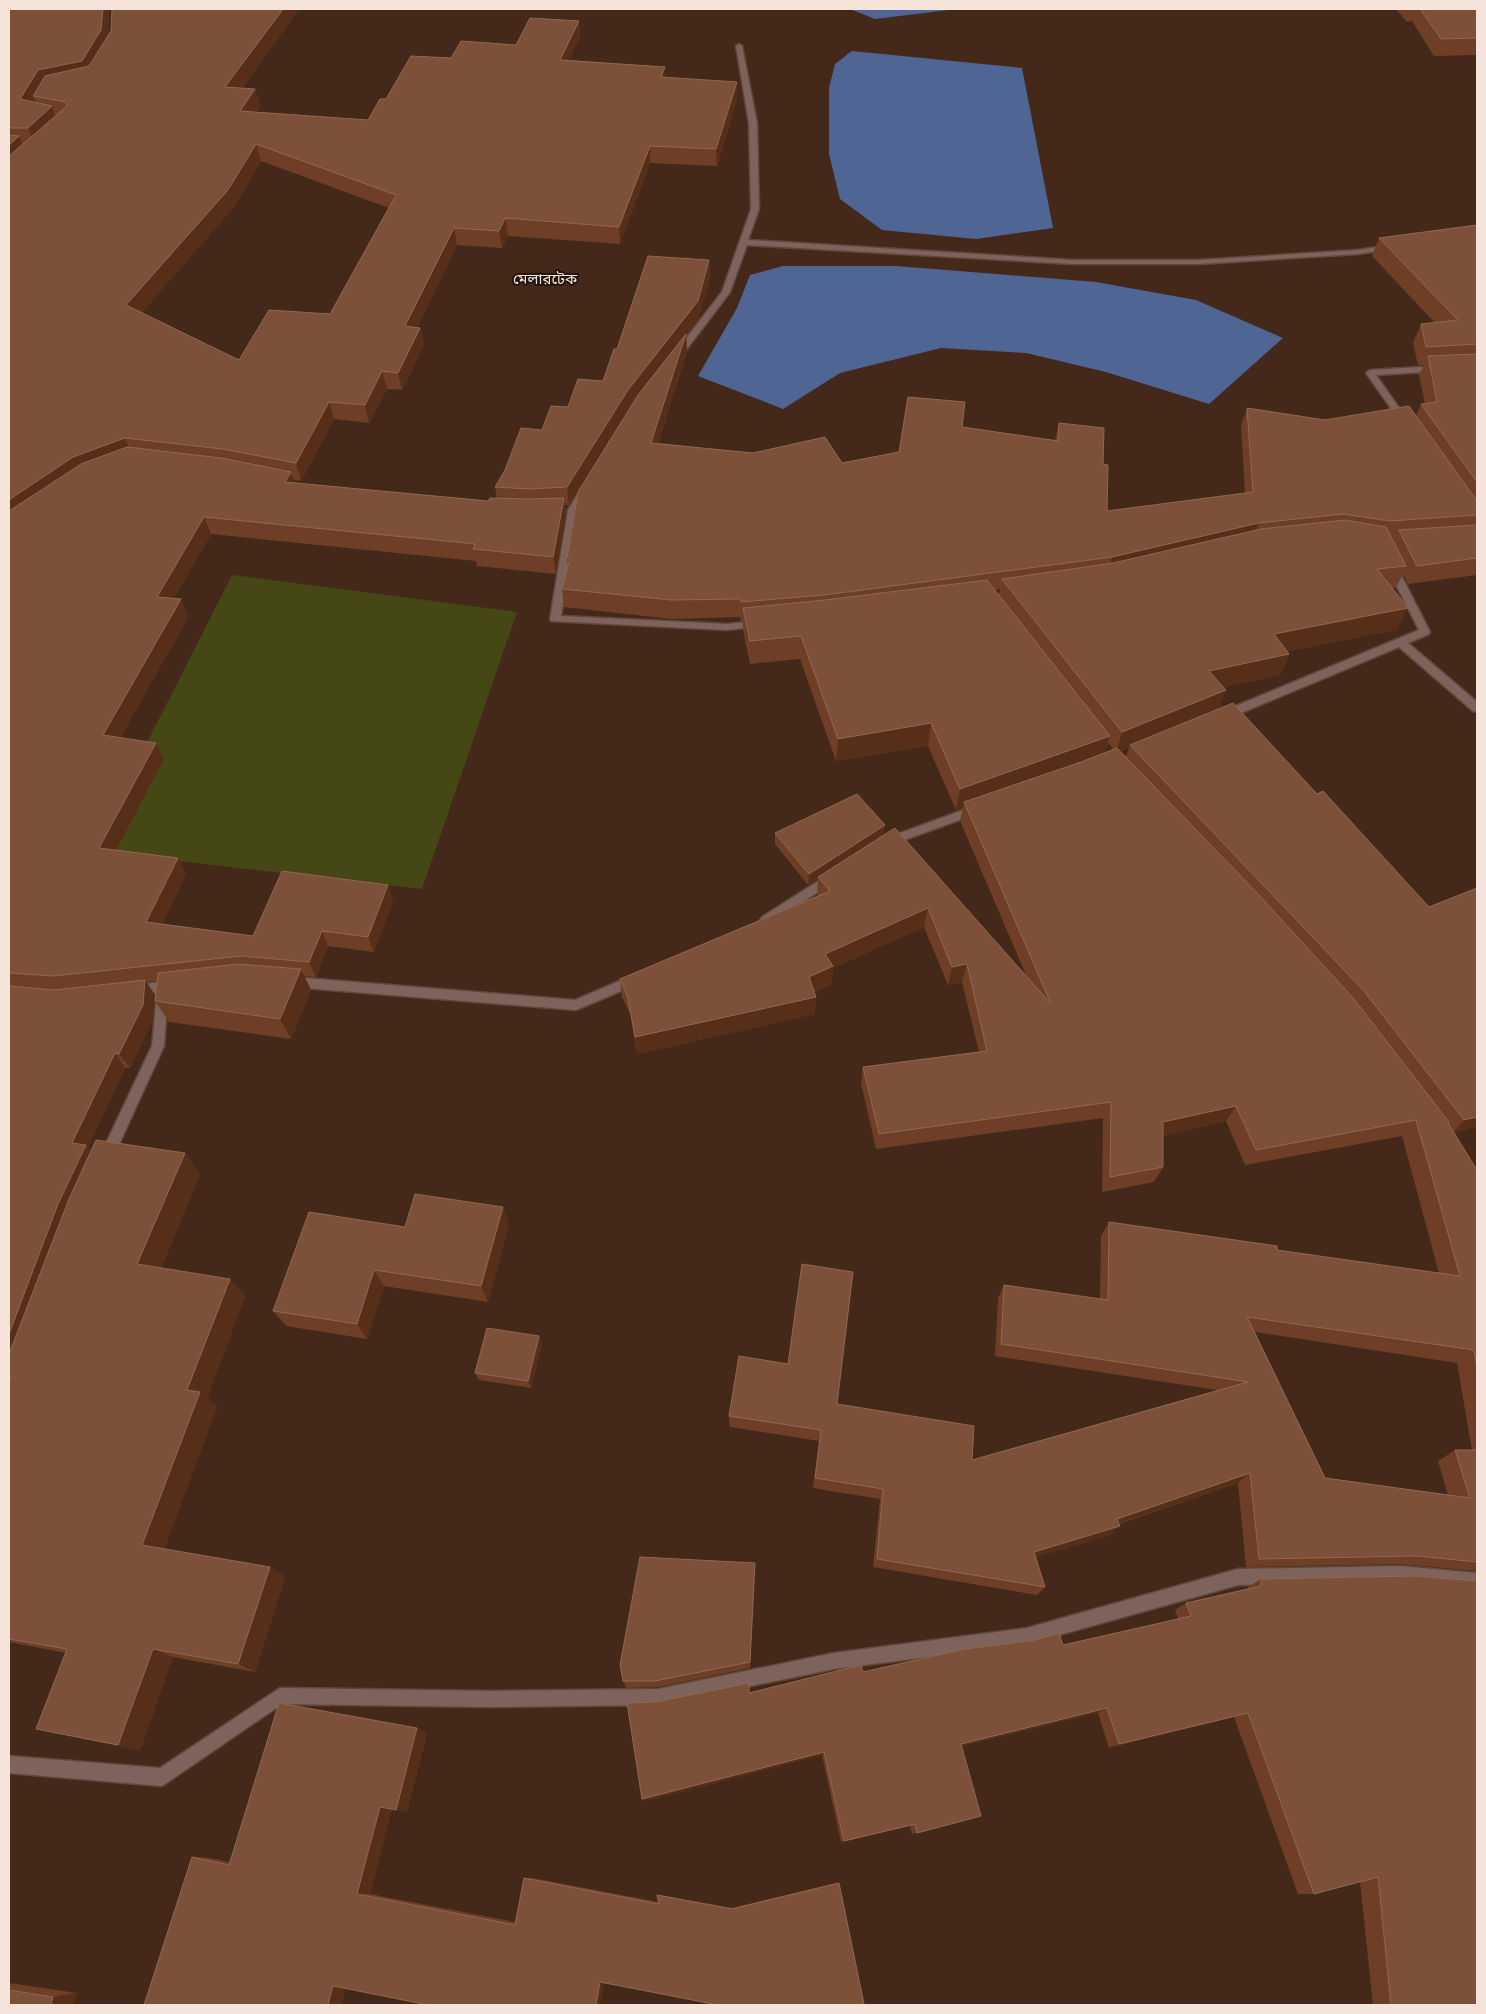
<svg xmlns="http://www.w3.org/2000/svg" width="1486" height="2014" font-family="'Fira Sans','Noto Sans Bengali',sans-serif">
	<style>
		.green { fill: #454814 }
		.water { fill: #4f6594 }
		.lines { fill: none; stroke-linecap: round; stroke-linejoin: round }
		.street-casing { stroke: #60473a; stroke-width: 3 }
		.street { fill: #7d635b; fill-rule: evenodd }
		.wall { fill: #6e3f26; fill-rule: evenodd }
		.shaded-wall { fill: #572f19 }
		.building { fill: #7d5139; stroke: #906852; fill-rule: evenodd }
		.labels { text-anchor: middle; stroke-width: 4; stroke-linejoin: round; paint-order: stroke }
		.far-quarter-label { font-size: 15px; fill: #f6e3da; stroke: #22150f }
	</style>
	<rect width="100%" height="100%" fill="#44291b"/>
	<!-- green -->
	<path class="green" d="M232 575 517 612 422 889 92 851Z"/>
	<!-- water -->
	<g class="water">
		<path d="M850 9H957L875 19Z"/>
		<path d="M852 51 1022 68 1053 228 976 239 882 230 840 199 829 154V88L835 64Z"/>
		<path d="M783 266H896L1096 282 1196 300 1283 338 1209 404 1106 372 1026 353 941 348 840 373 783 409 698 376 737 308 750 275Z"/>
	</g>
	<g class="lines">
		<!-- street casing -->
		<g class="street-casing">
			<g id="street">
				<path d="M739 44 742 46 757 123 759 209 748 240 1073 260H1199L1358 250 1390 245 1394 247 1390 249 1358 254 1199 264H1073L747 245 730 292 680 358H674V354L722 292 751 209 749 123 736 46Z"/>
				<path d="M1437 366 1441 369 1440 371 1376 375 1409 422 1405 425 1402 424 1366 373 1370 370Z"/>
				<path d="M583 489 588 492 578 510 561 616 727 624 758 621 762 622V626L727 630 551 621 550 619 568 510 580 490Z"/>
				<path d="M1392 564 1397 567 1430 632 1429 634 1408 643 1477 702V712L1473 711 1399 647 1229 718H1221L1220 715 1221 712 1419 630 1387 567Z"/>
				<path d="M977 805 983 809 981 812 888 846 882 842 884 839Z"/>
				<path d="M831 873 835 875 837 878 835 881 770 923H762L760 920 762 917Z"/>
				<path d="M636 974 640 975 642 979 640 983 576 1010 292 987 288 986 286 982 288 978 292 977 575 1000Z"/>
				<path d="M173 981 177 982 179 986 177 990 168 992 164 1046 111 1162 106 1164 101 1162 99 1158 152 1046 157 993 133 995 129 994 127 990 129 986 133 985Z"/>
				<path d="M1400 1566 1477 1573V1589L1400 1582 1238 1585 1027 1644 834 1669 658 1705 491 1707 282 1704 162 1786 9 1773V1756L160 1768 280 1688 491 1691 658 1689 834 1653 1027 1628 1238 1569Z"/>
			</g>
		</g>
		<!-- street -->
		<use href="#street" class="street"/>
	</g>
	<!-- wall -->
	<g class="wall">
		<path d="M9 9H109L108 36 111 31 112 9H299L242 88 255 89 260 106 256 112 368 120 386 99 451 58 516 45 579 21 580 37 569 60 665 67V77L737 99 717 166 650 163 620 244 508 236 502 248 457 245 417 328H420L424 345 402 390 387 389 369 423 334 419 301 481 293 479 295 483 488 501 497 498 495 487 542 430 568 407 603 381 617 349 709 260 710 279 698 319 686 336 687 352 658 443 842 463 899 452 962 427 1055 440 1059 423 1103 464 1107 511 1245 493 1241 426 1247 408 1325 420 1416 416 1421 404H1425L1419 375 1424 365H1418L1413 343 1421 324 1435 323 1372 256 1379 238 1477 225V575L1408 584 1403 574 1396 588H1392L1397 630 1287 651 1289 654 1280 675 1224 687 1226 690 1218 709 1317 794 1429 907 1477 888V1126L1454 1133 1477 1170V1571L1400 1564 1246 1567 1238 1483 1119 1524 1111 1535 1035 1557 1045 1587 1037 1595 873 1567 880 1499 813 1488 819 1441 730 1427 729 1416 837 1404 972 1460 1217 1390 995 1356 998 1298 1004 1285 1100 1299 1101 1236 1109 1222 1277 1250 1439 1273 1402 1136 1245 1165 1226 1121 1163 1136V1167L1154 1182 1102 1192 1103 1118 876 1149 861 1083 863 1067 979 1052 962 982 948 985 924 927 833 968 831 984 815 992V1014L637 1054 631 1016 622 997 620 979 817 896V895L818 879 808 885 775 844V833L883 835 1026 975 960 821 963 808 956 810 928 746 836 761 800 659 750 664 743 630V621H741L740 617 672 619 564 607 562 589 568 566 567 558 631 407 569 505H565L566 515 556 574 477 566 476 561 211 534 173 599H181L188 617 120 738 156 743 164 759 116 850 178 858 186 874 162 924 253 936 393 900 374 952 328 946 316 977 304 976 311 990 291 1039 169 1022 155 1001 157 981 146 982 155 995 153 1020 130 1068H125L88 1147 91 1151 185 1153 200 1174 161 1268 230 1279 245 1296 207 1398 217 1407 164 1549 270 1567 285 1577 255 1672 173 1657 140 1750 36 1729 66 1653 9 1642ZM261 161 389 208 330 314 239 360 141 313 234 207ZM1000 589 999 594 995 590ZM1108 743 1113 749 1105 753ZM1129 747 1126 757 1120 751ZM1255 1332 1457 1363 1472 1450H1455L1438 1461 1448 1495 1325 1478Z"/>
		<path d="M1396 9H1477V55L1434 56 1412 21 1407 22Z"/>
		<path d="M509 1224 488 1302 384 1286 367 1339 286 1326 273 1311 405 1227Z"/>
		<path d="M539 1336 542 1344 531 1388 479 1380 475 1373Z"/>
		<path d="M755 1563 750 1668 658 1687 626 1688 623 1681Z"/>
		<path d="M1261 1579 1477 2005H1373L1360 1882 1314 1894H1298L1234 1717 1109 1748 1098 1713 961 1746 981 1816 912 1834 910 1826 841 1842 822 1755 645 1801 642 1799 656 1702 749 1693 863 1672 1063 1645 1178 1619 1175 1610 1186 1603 1248 1589V1587Z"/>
		<path d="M427 1733 407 1812 392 1809 370 1894 515 1922 524 1878H532L659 1902 657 1895H660L732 1908 836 1883H839L713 2004 604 1983 345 1989 341 2005H144L192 1857 210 1858 229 1862Z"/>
		<path d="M9 1983 77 1993 9 2005Z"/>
	</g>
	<!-- shaded-wall -->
	<g class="shaded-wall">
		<path d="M103 9H109L107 46 88 77 33 96 36 102 27 116 20 99 38 70Z"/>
		<path d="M283 9H299L230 104 225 87Z"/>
		<path d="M579 21 580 37 562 76 560 60Z"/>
		<path d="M665 67V83L661 77Z"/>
		<path d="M737 82V99L717 166 716 149Z"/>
		<path d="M255 89 260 106 244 127 240 111Z"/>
		<path d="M52 106 58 123 35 145 28 128Z"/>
		<path d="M19 136 26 153 9 169V145Z"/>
		<path d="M256 144 261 161 234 207 133 323 126 305Z"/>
		<path d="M650 146V163L620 244 619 227Z"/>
		<path d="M505 218 508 236 502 248 499 231Z"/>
		<path d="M454 228 457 245 409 344 405 326Z"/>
		<path d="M709 260 710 279 698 319 686 336 687 352 652 461 630 409 569 505 567 487Z"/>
		<path d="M420 328 424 345 402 390 398 373Z"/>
		<path d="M382 371 387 389 369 423 365 405Z"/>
		<path d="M329 402 334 419 301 481 296 463Z"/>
		<path d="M125 438 132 455 9 524V500L73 457Z"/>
		<path d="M291 472 297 489 285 482Z"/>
		<path d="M564 498 566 515 556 574 553 557Z"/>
		<path d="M204 517 211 534 165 614 157 597Z"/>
		<path d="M1259 523 1252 541 1107 575 1112 557Z"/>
		<path d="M181 599 188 617 112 752 103 735Z"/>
		<path d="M1408 608 1397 630 1265 655 1274 634Z"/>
		<path d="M1289 654 1280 675 1201 692 1209 671Z"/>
		<path d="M1226 690 1218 711 1130 745 1129 747 1116 753 1122 732Z"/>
		<path d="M931 723 928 746 836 761 838 739Z"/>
		<path d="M1110 736 1103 758 964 802 963 808 956 810 960 789Z"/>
		<path d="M156 743 164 759 109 864 99 848Z"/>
		<path d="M885 825 883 837 818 877V879L808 885 809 874Z"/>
		<path d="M178 858 186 874 156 937 146 922Z"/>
		<path d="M388 885 393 900 374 952 368 937Z"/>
		<path d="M928 908 924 927 833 968 831 984 808 995 809 977 825 954Z"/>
		<path d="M322 931 328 946 316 977 309 962Z"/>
		<path d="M967 964 962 982 948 985 952 967Z"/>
		<path d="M301 969 311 990 291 1039 280 1019Z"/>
		<path d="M145 980 155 995 153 1020 130 1068 119 1054Z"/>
		<path d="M816 997 815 1014 637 1054 635 1037Z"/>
		<path d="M115 1053 125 1068 88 1147 97 1158 9 1376V1334L72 1143Z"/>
		<path d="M1236 1106 1226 1121 1154 1138 1163 1122Z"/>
		<path d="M1477 1117V1126L1452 1134 1464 1120Z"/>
		<path d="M185 1153 200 1174 155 1282 137 1264Z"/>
		<path d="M503 1207 509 1224 488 1302 481 1286Z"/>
		<path d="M374 1270 384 1286 367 1339 357 1324Z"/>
		<path d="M230 1279 245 1296 207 1398 217 1407 162 1556 142 1545 187 1390Z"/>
		<path d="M539 1336 542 1344 531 1388 528 1381Z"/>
		<path d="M1250 1473 1238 1483 1108 1527 1117 1519Z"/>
		<path d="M1120 1526 1111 1535 1027 1560 1034 1552Z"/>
		<path d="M270 1567 285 1577 255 1672 238 1664Z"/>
		<path d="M153 1649 173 1657 140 1750 118 1745Z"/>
		<path d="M1107 1708 1098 1713 955 1748 961 1744Z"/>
		<path d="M1248 1713 1234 1717 1109 1748 1119 1744Z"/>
		<path d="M417 1728 427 1733 407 1812 396 1810Z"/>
		<path d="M824 1752 822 1755 645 1801 642 1799Z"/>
		<path d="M380 1807 392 1809 370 1894H357Z"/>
		<path d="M605 1979 600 2005H596L600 1982Z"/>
		<path d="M347 1983 341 2005H328L333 1986Z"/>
		<path d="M77 1993 73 2005H51L53 1997Z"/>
	</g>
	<!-- building -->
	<g class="building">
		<path d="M9 9H103L101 30 82 61 38 70 20 99 52 106 28 128H9Z"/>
		<path d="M112 9H283L225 87 255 89 240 111 368 120 380 99H386L411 56 451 58 461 41 516 45 530 18 579 21 560 60 665 67 661 77 737 82 716 149 650 146 619 227 505 218 499 231 454 228 405 326 420 328 398 373 382 371 365 405 329 402 296 463 222 449 125 438 73 457 9 500V156L67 106 66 102 33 96 45 76 89 66 111 31ZM256 144 396 195 330 314 269 310 239 360 126 305 228 190Z"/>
		<path d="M1420 9H1477V38L1441 39Z"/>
		<path d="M9 135 19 136 9 145Z"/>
		<path d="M1477 225V344L1426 347 1421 324 1458 320 1379 238Z"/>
		<path d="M648 256 709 260 698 301 628 390 567 487 529 489 495 487 505 470 521 428 542 430 551 406 568 407 578 379 603 381 614 349H617Z"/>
		<path d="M686 334 651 443 753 453 825 437 842 463 899 452 908 397 965 402 962 427 1058 441 1059 423 1104 428 1103 464 1108 465 1107 511 1253 492 1247 408 1325 420 1409 406 1477 501V515L1390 521 1343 514 1259 523 1112 557 824 595 741 602 740 599 671 600 562 589 570 558H567L578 492 638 395Z"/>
		<path d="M1477 354V482L1421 404 1437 402 1428 356Z"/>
		<path d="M127 447 221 458 291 472 285 482 488 501 490 498 529 499 564 498 553 557 473 549 475 544 204 517 157 597 181 599 103 735 156 743 99 848 178 858 146 922 253 936 282 871 388 885 368 937 322 931 309 962 241 956 54 976 9 973V511L81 464Z"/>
		<path d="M1345 520 1386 527 1406 566 1377 569 1408 608 1274 634 1289 654 1209 671 1226 690 1122 732 1002 579 1113 563 1261 529Z"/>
		<path d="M1477 525V558L1417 566 1399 530Z"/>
		<path d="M987 580 1110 736 960 789 931 723 838 739 801 636 750 641 743 608 825 600Z"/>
		<path d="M1233 703 1317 794 1323 791 1429 907 1477 888V1117L1464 1120 1364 991 1130 745Z"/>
		<path d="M1117 748 1260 896 1354 999 1449 1122 1448 1123 1477 1170V1369L1474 1350 1247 1317 1325 1478 1470 1498 1455 1450H1477V1562L1417 1556 1259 1559 1250 1473 1117 1519 1120 1526 1034 1552 1045 1587 877 1559 883 1489 815 1478 821 1430 729 1416 739 1356 788 1364 802 1264 853 1272 837 1404 974 1426 972 1460 1248 1382 1001 1344 1004 1285 1108 1300 1109 1222 1277 1246V1250L1460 1276 1416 1120 1256 1150 1236 1106 1163 1122V1167L1110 1177 1111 1102 879 1134 863 1067 987 1051 967 964 952 967 928 908 825 954 833 966 809 977 816 997 635 1037 628 998 620 979 830 891 818 877 895 828 1051 1004 964 802 1081 762Z"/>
		<path d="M857 794 885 825 809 874 775 833Z"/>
		<path d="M238 964 301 969 280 1019 155 1001 158 973Z"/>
		<path d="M145 980 143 1005 119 1054 115 1053 72 1143 86 1145 58 1204 9 1334V986L54 990Z"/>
		<path d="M96 1140 185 1153 137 1264 230 1279 187 1390 200 1392 142 1545 270 1567 238 1664 153 1649 118 1745 36 1729 67 1649 9 1639V1382L11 1376H9V1354L69 1199Z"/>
		<path d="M415 1194 503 1207 481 1286 374 1270 357 1324 273 1311 309 1212 405 1227Z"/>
		<path d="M487 1328 539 1336 528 1381 475 1373Z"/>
		<path d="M640 1557 755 1563 750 1662 655 1681H623L620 1665Z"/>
		<path d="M1417 1576 1477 1581V2005H1391L1378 1877 1314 1894 1248 1713 1119 1744 1107 1708 961 1744 981 1816 917 1833 915 1824 844 1841 824 1752 642 1799 627 1703 656 1702 749 1683V1693L861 1665 863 1672 965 1649 1035 1640 1059 1633 1063 1645 1191 1616 1186 1603 1261 1586V1579Z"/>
		<path d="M279 1703 417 1728 396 1810 380 1807 357 1894 515 1925 524 1878 659 1904 657 1895 732 1909 839 1883 864 2004 857 2005H713V2004L600 1982 596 2005H428L333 1986 328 2005H144L192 1857 229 1865Z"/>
		<path d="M9 1990 53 1997 51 2005H9Z"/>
	</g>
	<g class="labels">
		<!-- far-quarter labels -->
		<g class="far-quarter-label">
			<text x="545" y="284">মেলারটেক</text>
		</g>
	</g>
	<!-- border -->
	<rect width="1486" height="2014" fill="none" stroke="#f6e3da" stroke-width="20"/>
</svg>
